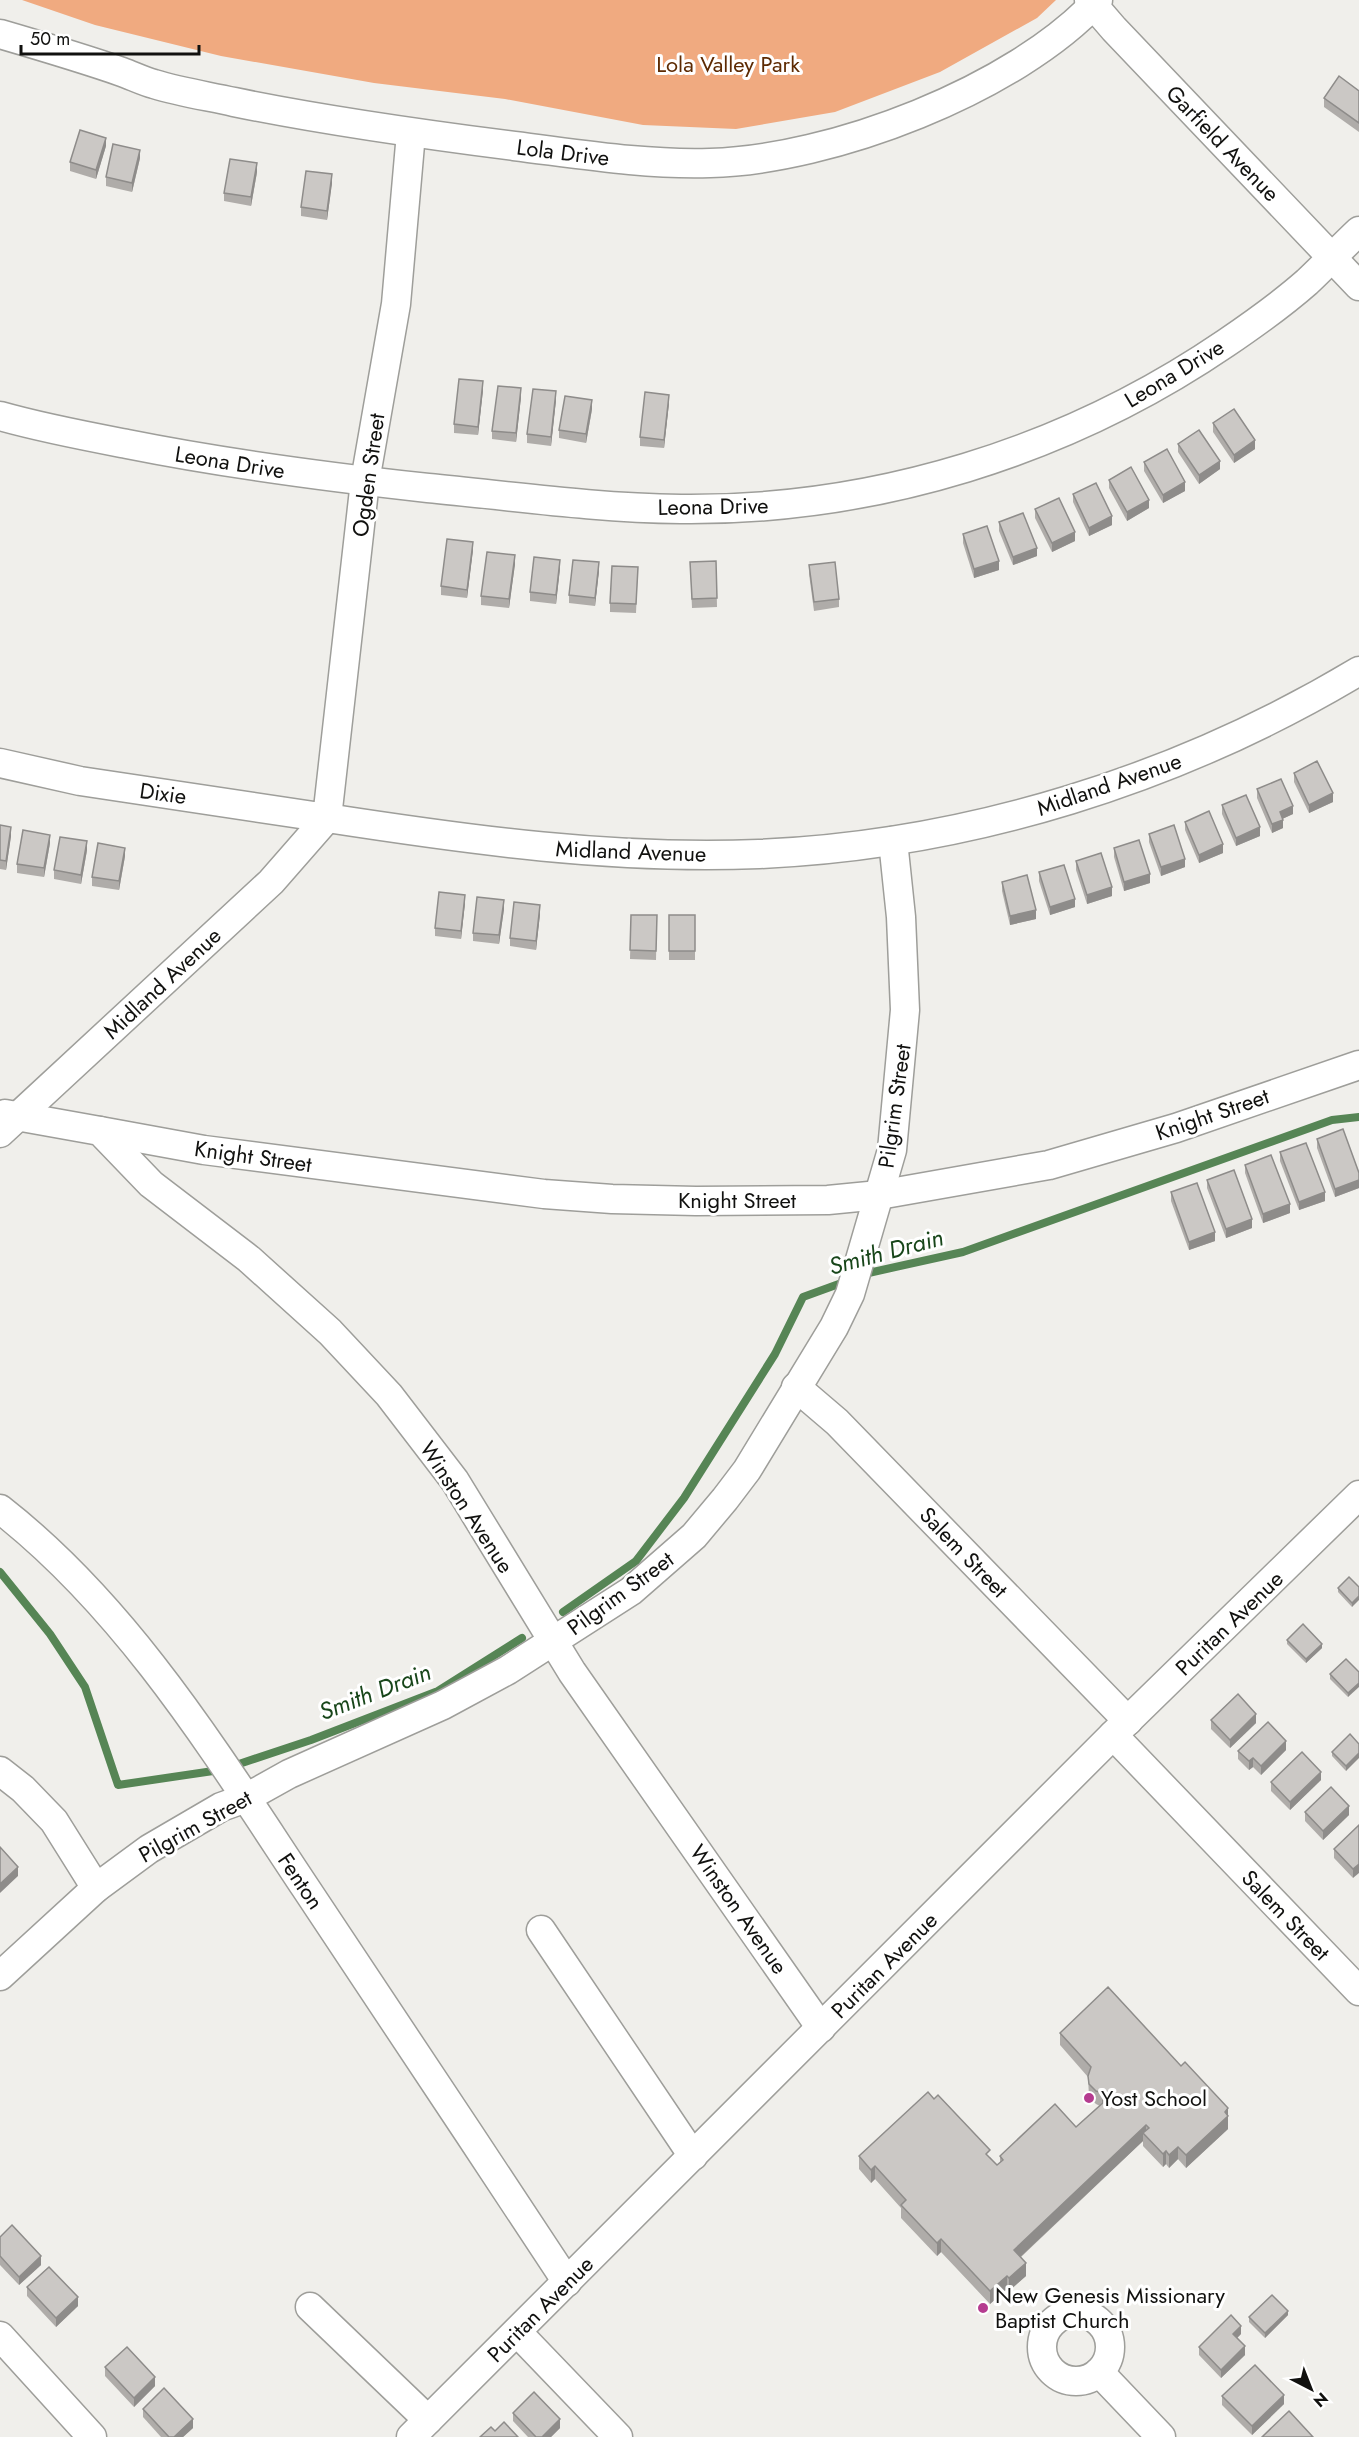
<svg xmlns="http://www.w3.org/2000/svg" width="1359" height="2437" font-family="Jost,sans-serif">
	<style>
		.green { fill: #f0aa80 }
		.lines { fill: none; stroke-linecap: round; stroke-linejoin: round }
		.stream { stroke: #568555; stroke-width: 8 }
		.minor-casing { stroke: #9e9e9a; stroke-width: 31 }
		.minor { stroke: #fff; stroke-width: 28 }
		.wall { fill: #afaca9 }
		.shaded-wall { fill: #8e8c8a }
		.building { fill: #cbc8c5; stroke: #8e8c8a; stroke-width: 1.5 }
		.poi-dot { fill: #b53c90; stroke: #fff; stroke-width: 2 }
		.labels { text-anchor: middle; stroke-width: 6; stroke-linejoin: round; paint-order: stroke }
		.park-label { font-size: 22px; fill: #5d2a02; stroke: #fff }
		.street-label { font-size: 22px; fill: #11110f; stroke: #fff }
		.poi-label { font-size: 22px; fill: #11110f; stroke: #fff; text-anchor: start }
		.water-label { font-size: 24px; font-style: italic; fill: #18461a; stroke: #fff }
	</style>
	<rect width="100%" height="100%" fill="#f0efeb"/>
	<!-- green -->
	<path class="green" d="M22 0H1056L1037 18 940 72 835 112 736 129 643 125 505 99 374 83 221 56 95 25Z"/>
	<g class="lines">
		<!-- stream -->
		<g class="stream">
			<path d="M864 1274 963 1252 1332 1120 1359 1117"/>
			<path d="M0 1572 50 1634 85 1687 118 1785 220 1770"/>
			<path d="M563 1612 636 1561 684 1498 775 1354 803 1297 847 1281"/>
			<path d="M233 1766 311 1740 438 1691 522 1638"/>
		</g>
		<!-- minor casing -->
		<g class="minor-casing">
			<g id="minor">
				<path d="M1089 0 1114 29 1359 286"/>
				<path d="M0 34C41 46 82 58 122 72 133 76 143 81 154 84 180 92 207 96 234 102 326 121 420 134 514 146 579 154 644 165 710 163 831 160 1015 90 1098 0"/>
				<path d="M0 416C42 428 85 436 127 444 227 464 327 477 428 488 512 496 596 508 681 509 875 511 1066 452 1226 343 1254 324 1282 304 1307 282 1325 265 1341 248 1359 231"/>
				<path d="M0 763 80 781 327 818 365 481 396 304 411 133"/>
				<path d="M5 1114 100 1131 151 1184 249 1259 330 1332 389 1395 455 1481 572 1672 821 2028"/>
				<path d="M100 1131 204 1150 544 1194 612 1199 696 1201 828 1200 879 1195 1049 1165 1176 1128 1359 1065"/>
				<path d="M0 1133 271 882 327 818C470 840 614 860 759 854 969 845 1179 779 1359 671"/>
				<path d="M796 1387 837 1422 1128 1721"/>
				<path d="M0 1509C128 1609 216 1753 305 1887 393 2019 480 2150 567 2282"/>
				<path d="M1113 1735 1359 1991"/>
				<path d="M0 1771 23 1789 54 1821 96 1888"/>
				<path d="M541 1930 693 2156"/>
				<path d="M0 1976 96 1888 149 1849 221 1807 246 1798 289 1774 443 1705 508 1670 631 1591 694 1536 725 1499 747 1470 834 1327 850 1294 892 1150 905 1010 901 917 893 841"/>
				<path d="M310 2307 428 2420"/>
				<circle cx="1076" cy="2347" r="34"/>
				<path d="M517 2332 618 2437"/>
				<path d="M0 2336 92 2437"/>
				<path d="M1099 2372 1161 2437"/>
				<path d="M411 2437 1113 1735 1359 1495"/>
			</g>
		</g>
		<!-- minor -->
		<use href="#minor" class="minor"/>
	</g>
	<!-- wall -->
	<g class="wall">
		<path d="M1359 91V132L1324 107V98Z"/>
		<path d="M106 146 96 179 70 171V162Z"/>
		<path d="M140 158 132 192 106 186V177Z"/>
		<path d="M257 172 251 206 224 201V193Z"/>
		<path d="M332 183 327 220 301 216V207Z"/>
		<path d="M483 390 478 435 454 433V424Z"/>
		<path d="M521 397 516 442 492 439V431Z"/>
		<path d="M556 400 551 446 527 443V434Z"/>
		<path d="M669 403 664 448 640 446V437Z"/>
		<path d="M592 409 586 443 559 438V430Z"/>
		<path d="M1213 423 1255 449 1234 463 1213 432Z"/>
		<path d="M1178 444 1220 469 1199 484 1178 452Z"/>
		<path d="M1144 462 1185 491 1163 503 1144 471Z"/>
		<path d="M1109 480 1149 508 1127 521 1109 488Z"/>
		<path d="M1073 494 1112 525 1089 536 1073 502Z"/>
		<path d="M1035 509 1075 541 1052 552 1035 518Z"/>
		<path d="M999 522 1037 556 1013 565 999 531Z"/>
		<path d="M963 534 999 570 974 578 963 543Z"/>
		<path d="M473 550 467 598 441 595V586Z"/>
		<path d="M716 561 717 607 692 608 690 562Z"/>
		<path d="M515 564 509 608 481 605V596Z"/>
		<path d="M809 565 839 599V607L814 611 809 574Z"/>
		<path d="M638 567 636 613 610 612V603Z"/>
		<path d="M560 568 556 604 530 601V592Z"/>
		<path d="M599 571 595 606 569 603V595Z"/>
		<path d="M1294 773 1333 802 1309 813 1294 782Z"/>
		<path d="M1257 789 1293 814 1282 819 1283 828 1272 833 1257 798Z"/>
		<path d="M1222 805 1260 836 1236 846 1222 814Z"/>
		<path d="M1185 822 1223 853 1199 863 1185 830Z"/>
		<path d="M0 825 11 836 6 870 0 869Z"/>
		<path d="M1149 834 1185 867 1161 876 1149 842Z"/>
		<path d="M50 843 44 877 17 873V864Z"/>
		<path d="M1114 848 1150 883 1124 891 1114 857Z"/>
		<path d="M87 850 81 884 54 879V870Z"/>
		<path d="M125 856 119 890 92 886V877Z"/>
		<path d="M1076 861 1112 896 1087 904 1076 870Z"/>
		<path d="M1039 872 1075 907 1050 915 1039 881Z"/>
		<path d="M1002 882 1036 919 1010 925 1002 891Z"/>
		<path d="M465 903 461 939 435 936V928Z"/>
		<path d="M504 909 499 944 473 941V933Z"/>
		<path d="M540 914 536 950 510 946V938Z"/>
		<path d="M631 915H657L656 960 630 959Z"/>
		<rect x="669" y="915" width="26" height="45"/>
		<path d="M1317 1139 1359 1173V1188L1335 1197 1317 1148Z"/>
		<path d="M1280 1152 1325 1201 1299 1210 1280 1161Z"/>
		<path d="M1245 1165 1290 1213 1263 1223 1245 1173Z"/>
		<path d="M1207 1180 1252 1228 1226 1238 1207 1188Z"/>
		<path d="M1171 1192 1215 1241 1189 1250 1171 1201Z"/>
		<path d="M1359 1587 1352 1607 1338 1592V1588Z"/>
		<path d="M1287 1640 1322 1648 1306 1663 1287 1644Z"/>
		<path d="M1359 1672 1348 1697 1330 1679V1674Z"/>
		<path d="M1211 1720 1256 1723 1230 1748 1211 1729Z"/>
		<path d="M1359 1744 1346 1771 1332 1756V1752Z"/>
		<path d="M1286 1750 1261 1775 1253 1767 1249 1770 1238 1759V1751Z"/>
		<path d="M1321 1780 1290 1810 1271 1791V1782Z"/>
		<path d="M1305 1812 1349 1815 1323 1840 1305 1821Z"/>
		<path d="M1359 1825 1353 1878 1334 1858V1849Z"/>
		<path d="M1060 2033 1181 2066 1228 2108V2129L1186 2168 1178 2159 1169 2168 1166 2164 1163 2167 1143 2146V2141L1021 2257 1026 2276 1009 2291 1007 2289 990 2304 941 2252 937 2256 901 2218V2208L875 2179 871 2183 859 2169V2156L990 2157 997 2165 1000 2163V2156L1076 2127 1100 2106 1096 2104 1089 2097 1088 2077 1060 2045Z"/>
		<path d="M0 2237 41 2265 19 2285 0 2265Z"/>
		<path d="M27 2287 78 2306 56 2327 27 2296Z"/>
		<path d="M1288 2315 1265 2338 1249 2322V2317Z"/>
		<path d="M1241 2334 1237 2338 1245 2355 1221 2378 1199 2355V2347Z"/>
		<path d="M105 2367 155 2386 134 2407 105 2376Z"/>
		<path d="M1222 2396 1284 2404 1252 2435 1222 2405Z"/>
		<path d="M143 2409 193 2428 183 2437H161L143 2417Z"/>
		<path d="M513 2413 560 2428 551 2437H528L513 2421Z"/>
	</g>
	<!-- shaded-wall -->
	<g class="shaded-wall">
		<path d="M106 138V146L96 179V170Z"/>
		<path d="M140 150V158L132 192V183Z"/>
		<path d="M257 163V172L251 206V197Z"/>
		<path d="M332 174V183L327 220V211Z"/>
		<path d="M483 381V390L478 435V427Z"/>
		<path d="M521 388V397L516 442V433Z"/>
		<path d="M556 391V400L551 446V437Z"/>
		<path d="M669 395V403L664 448V440Z"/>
		<path d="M592 400V409L586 443V434Z"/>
		<path d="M1255 440V449L1234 463V455Z"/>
		<path d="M1220 461V469L1199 484V475Z"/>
		<path d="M1185 482V491L1163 503V495Z"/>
		<path d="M1149 500V508L1127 521V512Z"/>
		<path d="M1112 516V525L1089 536V528Z"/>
		<path d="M1075 532V541L1052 552V543Z"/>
		<path d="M473 542V550L467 598V590Z"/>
		<path d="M1037 548V556L1013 565V557Z"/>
		<path d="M515 555V564L509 608V599Z"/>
		<path d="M560 560V568L556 604V595Z"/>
		<path d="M999 561V570L974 578V569Z"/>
		<path d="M599 562V571L595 606V598Z"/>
		<path d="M1333 793V802L1309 813V805Z"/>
		<path d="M1293 806V814L1280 820V812Z"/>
		<path d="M1283 820V828L1272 833V824Z"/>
		<path d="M11 827V836L6 870V861Z"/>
		<path d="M1260 827V836L1236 846V838Z"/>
		<path d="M50 835V843L44 877V868Z"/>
		<path d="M87 841V850L81 884V875Z"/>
		<path d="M1223 844V853L1199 863V855Z"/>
		<path d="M125 848V856L119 890V881Z"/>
		<path d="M1185 859V867L1161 876V867Z"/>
		<path d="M1150 874V883L1124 891V882Z"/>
		<path d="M1112 887V896L1087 904V895Z"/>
		<path d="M465 895V903L461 939V931Z"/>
		<path d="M1075 899V907L1050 915V907Z"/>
		<path d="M504 900V909L499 944V935Z"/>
		<path d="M540 905V914L536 950V941Z"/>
		<path d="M1036 910V919L1010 925V916Z"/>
		<path d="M1359 1180V1188L1335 1197V1189Z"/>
		<path d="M1325 1192V1201L1299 1210V1202Z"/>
		<path d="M1290 1204V1213L1263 1223V1214Z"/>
		<path d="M1252 1219V1228L1226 1238V1229Z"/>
		<path d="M1215 1232V1241L1189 1250V1242Z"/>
		<path d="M1359 1596V1600L1352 1607V1603Z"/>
		<path d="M1322 1644V1648L1306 1663V1659Z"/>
		<path d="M1359 1683V1687L1348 1697V1693Z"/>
		<path d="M1256 1714V1723L1230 1748V1740Z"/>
		<path d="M1286 1741V1750L1261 1775V1766Z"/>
		<path d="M1359 1753V1758L1346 1771V1766Z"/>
		<path d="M1253 1758V1767L1249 1770V1761Z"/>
		<path d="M1321 1772V1780L1290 1810V1802Z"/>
		<path d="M1349 1806V1815L1323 1840V1831Z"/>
		<path d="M1359 1864V1873L1353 1878V1869Z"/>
		<path d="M18 1867V1876L0 1893V1884Z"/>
		<path d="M1114 2090V2103L1102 2106V2093Z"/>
		<path d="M1228 2108V2129L1186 2168V2155Z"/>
		<path d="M1146 2125V2136L1143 2133V2141L1014 2263V2250Z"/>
		<path d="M1178 2147V2159L1169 2168V2155Z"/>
		<path d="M1166 2151V2164L1163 2167V2154Z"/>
		<path d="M875 2166V2179L871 2183V2170Z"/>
		<path d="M941 2239V2252L937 2256V2243Z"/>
		<path d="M41 2256V2265L19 2285V2277Z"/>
		<path d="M1026 2263V2276L1009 2291V2278Z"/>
		<path d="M1007 2276V2289L990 2304V2291Z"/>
		<path d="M78 2297V2306L56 2327V2318Z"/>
		<path d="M1288 2311V2315L1265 2338V2333Z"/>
		<path d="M1241 2326V2334L1233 2342V2334Z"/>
		<path d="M1245 2346V2355L1221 2378V2370Z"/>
		<path d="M155 2377V2386L134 2407V2398Z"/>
		<path d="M1284 2395V2404L1252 2435V2426Z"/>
		<path d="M193 2419V2428L183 2437H174Z"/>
		<path d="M560 2419V2428L551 2437H542Z"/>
	</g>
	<!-- building -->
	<g class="building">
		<path d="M1339 76 1359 91V123L1324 98Z"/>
		<path d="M80 130 106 138 96 170 70 162Z"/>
		<path d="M113 144 140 150 132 183 106 177Z"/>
		<path d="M230 159 257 163 251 197 224 193Z"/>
		<path d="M306 171 332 174 327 211 301 207Z"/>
		<path d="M459 379 483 381 478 427 454 424Z"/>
		<path d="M498 386 521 388 516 433 492 431Z"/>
		<path d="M533 389 556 391 551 437 527 434Z"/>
		<path d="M645 392 669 395 664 440 640 437Z"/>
		<path d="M565 396 592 400 586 434 559 430Z"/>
		<path d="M1234 409 1255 440 1234 455 1213 423Z"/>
		<path d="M1199 430 1220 461 1199 475 1178 444Z"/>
		<path d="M1167 449 1185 482 1163 495 1144 462Z"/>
		<path d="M1131 467 1149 500 1127 512 1109 480Z"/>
		<path d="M1096 483 1112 516 1089 528 1073 494Z"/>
		<path d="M1059 498 1075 532 1052 543 1035 509Z"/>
		<path d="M1023 513 1037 548 1013 557 999 522Z"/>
		<path d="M987 526 999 561 974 569 963 534Z"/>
		<path d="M447 539 473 542 467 590 441 586Z"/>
		<path d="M487 552 515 555 509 599 481 596Z"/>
		<path d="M534 557 560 560 556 595 530 592Z"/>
		<path d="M573 560 599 562 595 598 569 595Z"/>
		<path d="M716 561 717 598 692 599 690 562Z"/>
		<path d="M835 562 839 599 814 602 809 565Z"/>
		<path d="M612 566 638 567 636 604 610 603Z"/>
		<path d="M1317 761 1333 793 1309 805 1294 773Z"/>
		<path d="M1281 779 1293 806 1280 812 1283 820 1272 824 1257 789Z"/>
		<path d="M1246 795 1260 827 1236 838 1222 805Z"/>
		<path d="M1209 811 1223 844 1199 855 1185 822Z"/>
		<path d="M0 825 11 827 6 861 0 860Z"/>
		<path d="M1174 825 1185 859 1161 867 1149 834Z"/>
		<path d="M23 830 50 835 44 868 17 864Z"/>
		<path d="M60 837 87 841 81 875 54 870Z"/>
		<path d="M1139 840 1150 874 1124 882 1114 848Z"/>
		<path d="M98 843 125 848 119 881 92 877Z"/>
		<path d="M1101 853 1112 887 1087 895 1076 861Z"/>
		<path d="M1064 865 1075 899 1050 907 1039 872Z"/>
		<path d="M1027 875 1036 910 1010 916 1002 882Z"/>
		<path d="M439 892 465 895 461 931 435 928Z"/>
		<path d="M477 897 504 900 499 935 473 933Z"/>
		<path d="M514 902 540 905 536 941 510 938Z"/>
		<path d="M631 915H657L656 951 630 950Z"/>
		<rect x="669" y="915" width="26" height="36"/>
		<path d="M1343 1129 1359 1173V1180L1335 1189 1317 1139Z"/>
		<path d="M1306 1143 1325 1192 1299 1202 1280 1152Z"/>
		<path d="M1271 1155 1290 1204 1263 1214 1245 1165Z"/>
		<path d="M1234 1170 1252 1219 1226 1229 1207 1180Z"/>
		<path d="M1197 1183 1215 1232 1189 1242 1171 1192Z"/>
		<path d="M1349 1577 1359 1587V1596L1352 1603 1338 1588Z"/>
		<path d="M1303 1624 1322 1644 1306 1659 1287 1640Z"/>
		<path d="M1346 1659 1359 1672V1683L1348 1693 1330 1674Z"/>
		<path d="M1238 1694 1256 1714 1230 1740 1211 1720Z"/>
		<path d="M1268 1722 1286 1741 1261 1766 1253 1758 1249 1761 1238 1751Z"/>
		<path d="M1350 1734 1359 1744V1753L1346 1766 1332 1752Z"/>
		<path d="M1302 1752 1321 1772 1290 1802 1271 1782Z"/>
		<path d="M1331 1787 1349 1806 1323 1831 1305 1812Z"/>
		<path d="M1359 1825V1864L1353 1869 1334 1849Z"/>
		<path d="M0 1847 18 1867 0 1884Z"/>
		<path d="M1108 1987 1181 2066 1185 2062 1228 2108 1225 2112 1228 2116 1186 2155 1178 2147 1169 2155 1166 2151 1163 2154 1143 2133 1149 2128 1146 2125 1014 2250 1026 2263 1009 2278 1007 2276 990 2291 941 2239 937 2243 901 2205 906 2200 875 2166 871 2170 859 2156 928 2092 934 2099 938 2095 990 2150 986 2154 997 2165 1003 2160 1000 2156 1055 2104 1076 2127 1115 2092 1114 2090 1102 2093 1096 2091 1089 2084 1088 2076 1091 2067 1060 2033Z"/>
		<path d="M12 2225 41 2256 19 2277 0 2256V2237Z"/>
		<path d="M49 2267 78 2297 56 2318 27 2287Z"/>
		<path d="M1272 2295 1288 2311 1265 2333 1249 2317Z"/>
		<path d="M1231 2315 1241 2326 1233 2334 1245 2346 1221 2370 1199 2347Z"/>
		<path d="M127 2347 155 2377 134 2398 105 2367Z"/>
		<path d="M1255 2365 1284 2395 1252 2426 1222 2396Z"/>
		<path d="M164 2388 193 2419 174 2437H169L143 2409Z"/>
		<path d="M534 2392 560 2419 542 2437H536L513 2413Z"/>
		<path d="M1289 2411 1313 2437H1262Z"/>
		<path d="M504 2422 518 2437H480L491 2427 495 2431Z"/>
	</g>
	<!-- markers -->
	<g class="poi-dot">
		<circle cx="1089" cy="2098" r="6"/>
		<circle cx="983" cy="2308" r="6"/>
	</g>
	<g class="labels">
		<!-- park labels -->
		<g class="park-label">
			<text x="728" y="72">Lola Valley Park</text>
		</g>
		<!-- street labels -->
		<g class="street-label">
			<text transform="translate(1223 143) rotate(46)" y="8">Garfield Avenue</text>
			<text transform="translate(563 152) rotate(7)" y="8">Lola Drive</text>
			<text transform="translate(1174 373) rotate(-31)" y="8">Leona Drive</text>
			<text transform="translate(230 462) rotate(9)" y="8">Leona Drive</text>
			<text transform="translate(368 475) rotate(-82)" y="8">Ogden Street</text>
			<text transform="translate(713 506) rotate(-1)" y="8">Leona Drive</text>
			<text transform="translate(1109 784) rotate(-19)" y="8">Midland Avenue</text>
			<text transform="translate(163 793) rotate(8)" y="8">Dixie</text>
			<text transform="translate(631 851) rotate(2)" y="8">Midland Avenue</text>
			<text transform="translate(162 983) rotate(-43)" y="8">Midland Avenue</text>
			<text transform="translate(894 1106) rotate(-82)" y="8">Pilgrim Street</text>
			<text transform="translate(1212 1114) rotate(-19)" y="8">Knight Street</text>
			<text transform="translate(253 1156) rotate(8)" y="8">Knight Street</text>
			<text x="737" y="1208">Knight Street</text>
			<text transform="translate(467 1507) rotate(57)" y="8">Winston Avenue</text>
			<text transform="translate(964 1552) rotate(46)" y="8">Salem Street</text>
			<text transform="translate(620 1593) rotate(-36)" y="8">Pilgrim Street</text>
			<text transform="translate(1229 1623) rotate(-44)" y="8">Puritan Avenue</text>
			<text transform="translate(195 1826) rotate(-29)" y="8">Pilgrim Street</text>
			<text transform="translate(301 1881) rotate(56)" y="8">Fenton</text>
			<text transform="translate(739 1909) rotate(55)" y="8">Winston Avenue</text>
			<text transform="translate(1286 1915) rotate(46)" y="8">Salem Street</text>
			<text transform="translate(884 1965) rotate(-45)" y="8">Puritan Avenue</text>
			<text transform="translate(540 2309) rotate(-45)" y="8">Puritan Avenue</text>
		</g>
		<!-- poi labels -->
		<g class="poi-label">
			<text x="1101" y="2106">Yost School</text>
			<text x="995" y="2303">New Genesis Missionary<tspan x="995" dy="25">Baptist Church</tspan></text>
		</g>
		<!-- water labels -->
		<g class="water-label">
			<text transform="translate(886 1252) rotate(-15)" y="8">Smith Drain</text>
			<text transform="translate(375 1692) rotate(-21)" y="8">Smith Drain</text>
		</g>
	</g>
	<!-- north arrow -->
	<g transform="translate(1311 2389) rotate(138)" stroke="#ffffff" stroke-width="4.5" paint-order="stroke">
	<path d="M0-4.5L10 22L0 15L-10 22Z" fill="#11110f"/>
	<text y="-9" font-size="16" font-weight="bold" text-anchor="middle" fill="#11110f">N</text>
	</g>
	<!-- scale -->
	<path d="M21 45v9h178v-9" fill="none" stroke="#11110f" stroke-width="3"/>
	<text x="30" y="45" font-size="18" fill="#11110f" stroke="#ffffff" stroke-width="4.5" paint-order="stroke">50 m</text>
</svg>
